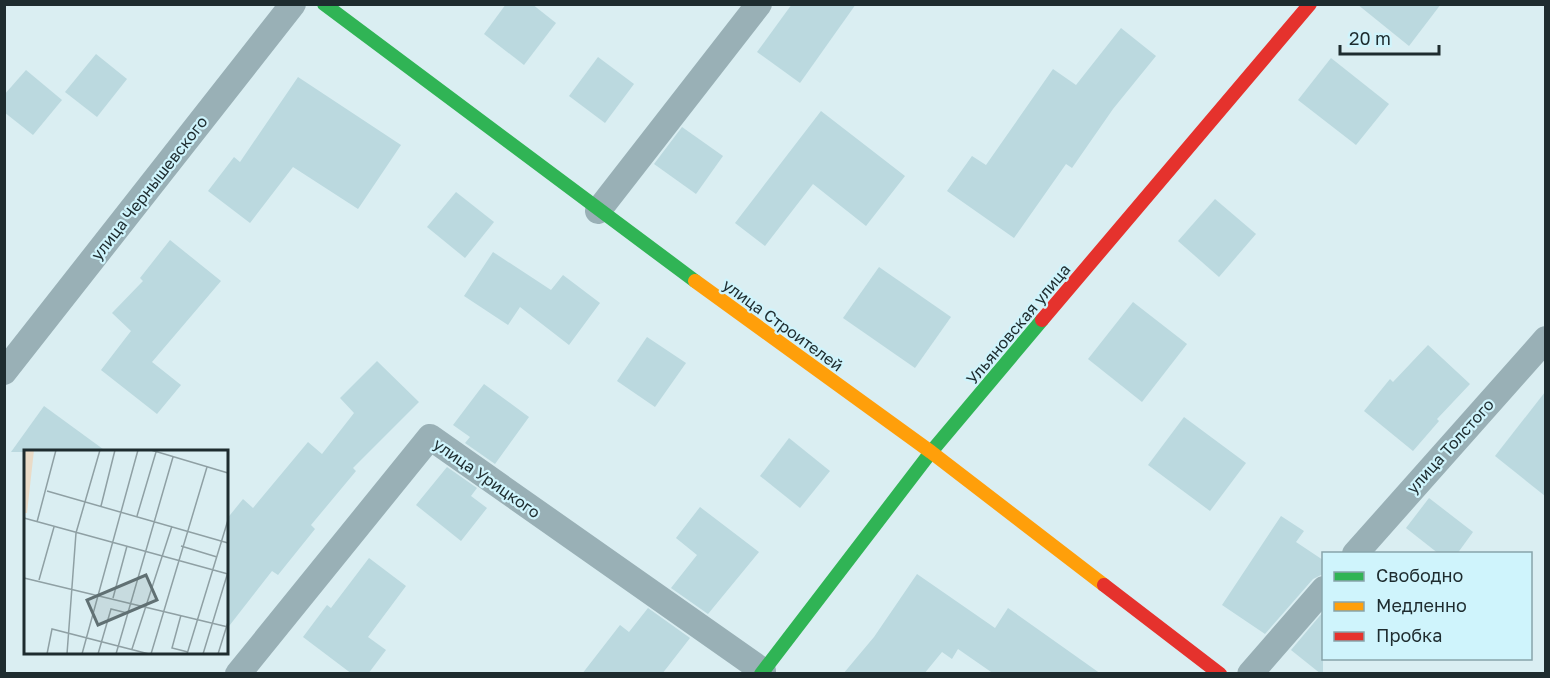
<svg xmlns="http://www.w3.org/2000/svg" width="1550" height="678" font-family="'Golos Text',sans-serif">
	<style>
		.building { fill: #bbd9df }
		.lines { fill: none; stroke-linecap: round; stroke-linejoin: round }
		.street { stroke: #99b0b6; stroke-width: 26 }
		.fast { stroke: #30b455; stroke-width: 14 }
		.slow { stroke: #ff9f0a; stroke-width: 14 }
		.jam { stroke: #e5322d; stroke-width: 14 }
		.labels { text-anchor: middle; stroke-width: 4.5; stroke-linejoin: round; paint-order: stroke }
		.street-label { font-size: 16px; fill: #1e2c2f; stroke: #cff4fc }
		.inset-road { fill: none; stroke: #8fa0a4; stroke-width: 1.5 }
		.view { fill: #607073; fill-opacity: 0.15; stroke: #607073; stroke-width: 3 }
		.inset-edge { fill: none; stroke: #1e2c2f; stroke-width: 3 }
	</style>
	<rect width="100%" height="100%" fill="#daeef2"/>
	<!-- building -->
	<g class="building">
		<path d="M506 4H532L556 23 524 65 484 34Z"/>
		<path d="M792 4H856L800 83 757 52Z"/>
		<path d="M1357 4H1441L1409 46Z"/>
		<path d="M1121 28 1156 56 1113 109 1072 168 1066 164 1014 238 947 191 972 156 986 165 1053 69 1076 85Z"/>
		<path d="M96 54 127 79 97 117 65 92Z"/>
		<path d="M598 57 634 84 605 123 569 96Z"/>
		<path d="M1331 58 1389 104 1356 145 1298 100Z"/>
		<path d="M26 70 62 100 33 135 4 112V95Z"/>
		<path d="M298 77 401 145 358 209 293 167 250 223 208 191 234 157 240 162Z"/>
		<path d="M821 111 905 176 866 226 813 184 765 246 735 223Z"/>
		<path d="M682 127 723 156 696 194 654 164Z"/>
		<path d="M456 192 494 222 465 258 427 227Z"/>
		<path d="M1215 199 1256 234 1219 277 1178 241Z"/>
		<path d="M170 240 221 281 152 362 181 385 157 414 101 370 131 331 112 313 143 281 140 278Z"/>
		<path d="M493 252 551 290 563 275 600 303 569 345 520 307 508 325 464 296Z"/>
		<path d="M879 267 951 317 915 368 843 318Z"/>
		<path d="M1133 302 1187 344 1142 402 1088 359Z"/>
		<path d="M647 337 686 363 655 407 617 381Z"/>
		<path d="M1428 345 1470 384 1437 419 1439 421 1413 451 1364 411 1390 379 1393 382Z"/>
		<path d="M377 361 419 402 353 468 356 471 311 525 315 529 278 575 272 571 226 630V520L243 499 253 508 308 442 322 454 354 413 340 398Z"/>
		<path d="M484 384 529 417 495 464 465 443 470 437 453 425Z"/>
		<path d="M1545 392V496L1495 456Z"/>
		<path d="M44 406 107 452H11Z"/>
		<path d="M1184 417 1246 463 1210 511 1148 465Z"/>
		<path d="M789 438 830 471 800 508 760 476Z"/>
		<path d="M447 467 477 488 471 496 487 508 461 541 416 505Z"/>
		<path d="M1429 498 1473 532 1457 554H1439L1406 528Z"/>
		<path d="M700 507 759 552 708 614 671 588 697 555 676 538Z"/>
		<path d="M1281 516 1304 531 1296 542 1323 560V574L1313 579 1265 634 1222 605Z"/>
		<path d="M369 558 406 586 368 637 386 650 368 674H352L303 637 327 605 331 608Z"/>
		<path d="M917 574 995 628 1008 608 1101 674H994L958 649 952 659 942 652 924 674H843L874 637Z"/>
		<path d="M648 608 690 638 662 674H582L620 625 629 632Z"/>
		<path d="M1323 612V674H1321L1291 650Z"/>
	</g>
	<g class="lines">
		<!-- street -->
		<g class="street">
			<path d="M598 211 759 4"/>
			<path d="M4 372 293 4"/>
			<path d="M1355 554 1546 339"/>
			<path d="M238 674 430 437 763 671"/>
			<path d="M1250 674 1324 589"/>
		</g>
		<!-- fast -->
		<g class="fast">
			<path d="M324 4 695 281"/>
			<path d="M761 674 931 452 1042 320"/>
		</g>
		<!-- slow -->
		<path class="slow" d="M695 281 931 452 1104 585"/>
		<!-- jam -->
		<g class="jam">
			<path d="M1042 320 1310 4"/>
			<path d="M1104 585 1220 674"/>
		</g>
	</g>
	<g class="labels">
		<!-- street labels -->
		<g class="street-label">
			<text transform="translate(149 188) rotate(-52)" y="6">улица Чернышевского</text>
			<text transform="translate(1018 324) rotate(-50)" y="6">Ульяновская улица</text>
			<text transform="translate(783 325) rotate(36)" y="6">улица Строителей</text>
			<text transform="translate(1450 446) rotate(-48)" y="6">улица Толстого</text>
			<text transform="translate(487 478) rotate(35)" y="6">улица Урицкого</text>
		</g>
	</g>
	<!-- overview -->
	<g transform="translate(24 450)">
		<rect width="204" height="204" fill="#daeef2"/>
		<path d="M0 0H10L3 63H0Z" fill="#eadbc7"/>
		<path class="inset-road" d="M127 0 204 23M23 41 204 93M77 56 91 0M113 66 132 2M0 68 204 124M13 72 32 0M157 96 193 107M0 128 204 177M15 130 30 77M89 148 103 96M157 165 148 198 164 202M108 199 148 76M23 204 28 179 125 204M43 204 52 83 76 0M58 204 114 0M74 204 87 159 103 163M92 204 149 7M127 204 183 17M163 204 204 70M179 204 204 122M194 204 204 172"/>
		<path class="view" d="M122 125 133 150 74 175 63 150Z"/>
		<rect width="204" height="204" class="inset-edge"/>
	</g>
	<!-- border -->
	<rect width="1550" height="678" fill="none" stroke="#1e2c2f" stroke-width="12"/>
	<!-- legend -->
	<rect x="1322" y="552" width="210" height="108" fill="#cff4fc" stroke="#88a4aa" stroke-width="1.5"/>
	<rect x="1334" y="572" width="30" height="9" fill="#30b455" stroke="#88a4aa" stroke-width="1.5"/>
	<text x="1376" y="582" font-size="18" fill="#1e2c2f">Свободно</text>
	<rect x="1334" y="602" width="30" height="9" fill="#ff9f0a" stroke="#88a4aa" stroke-width="1.5"/>
	<text x="1376" y="612" font-size="18" fill="#1e2c2f">Медленно</text>
	<rect x="1334" y="632" width="30" height="9" fill="#e5322d" stroke="#88a4aa" stroke-width="1.5"/>
	<text x="1376" y="642" font-size="18" fill="#1e2c2f">Пробка</text>
	<!-- scale -->
	<path d="M1340 45v9h99v-9" fill="none" stroke="#1e2c2f" stroke-width="3"/>
	<text x="1349" y="45" font-size="18" fill="#1e2c2f" stroke="#cff4fc" stroke-width="4.5" paint-order="stroke">20 m</text>
</svg>
